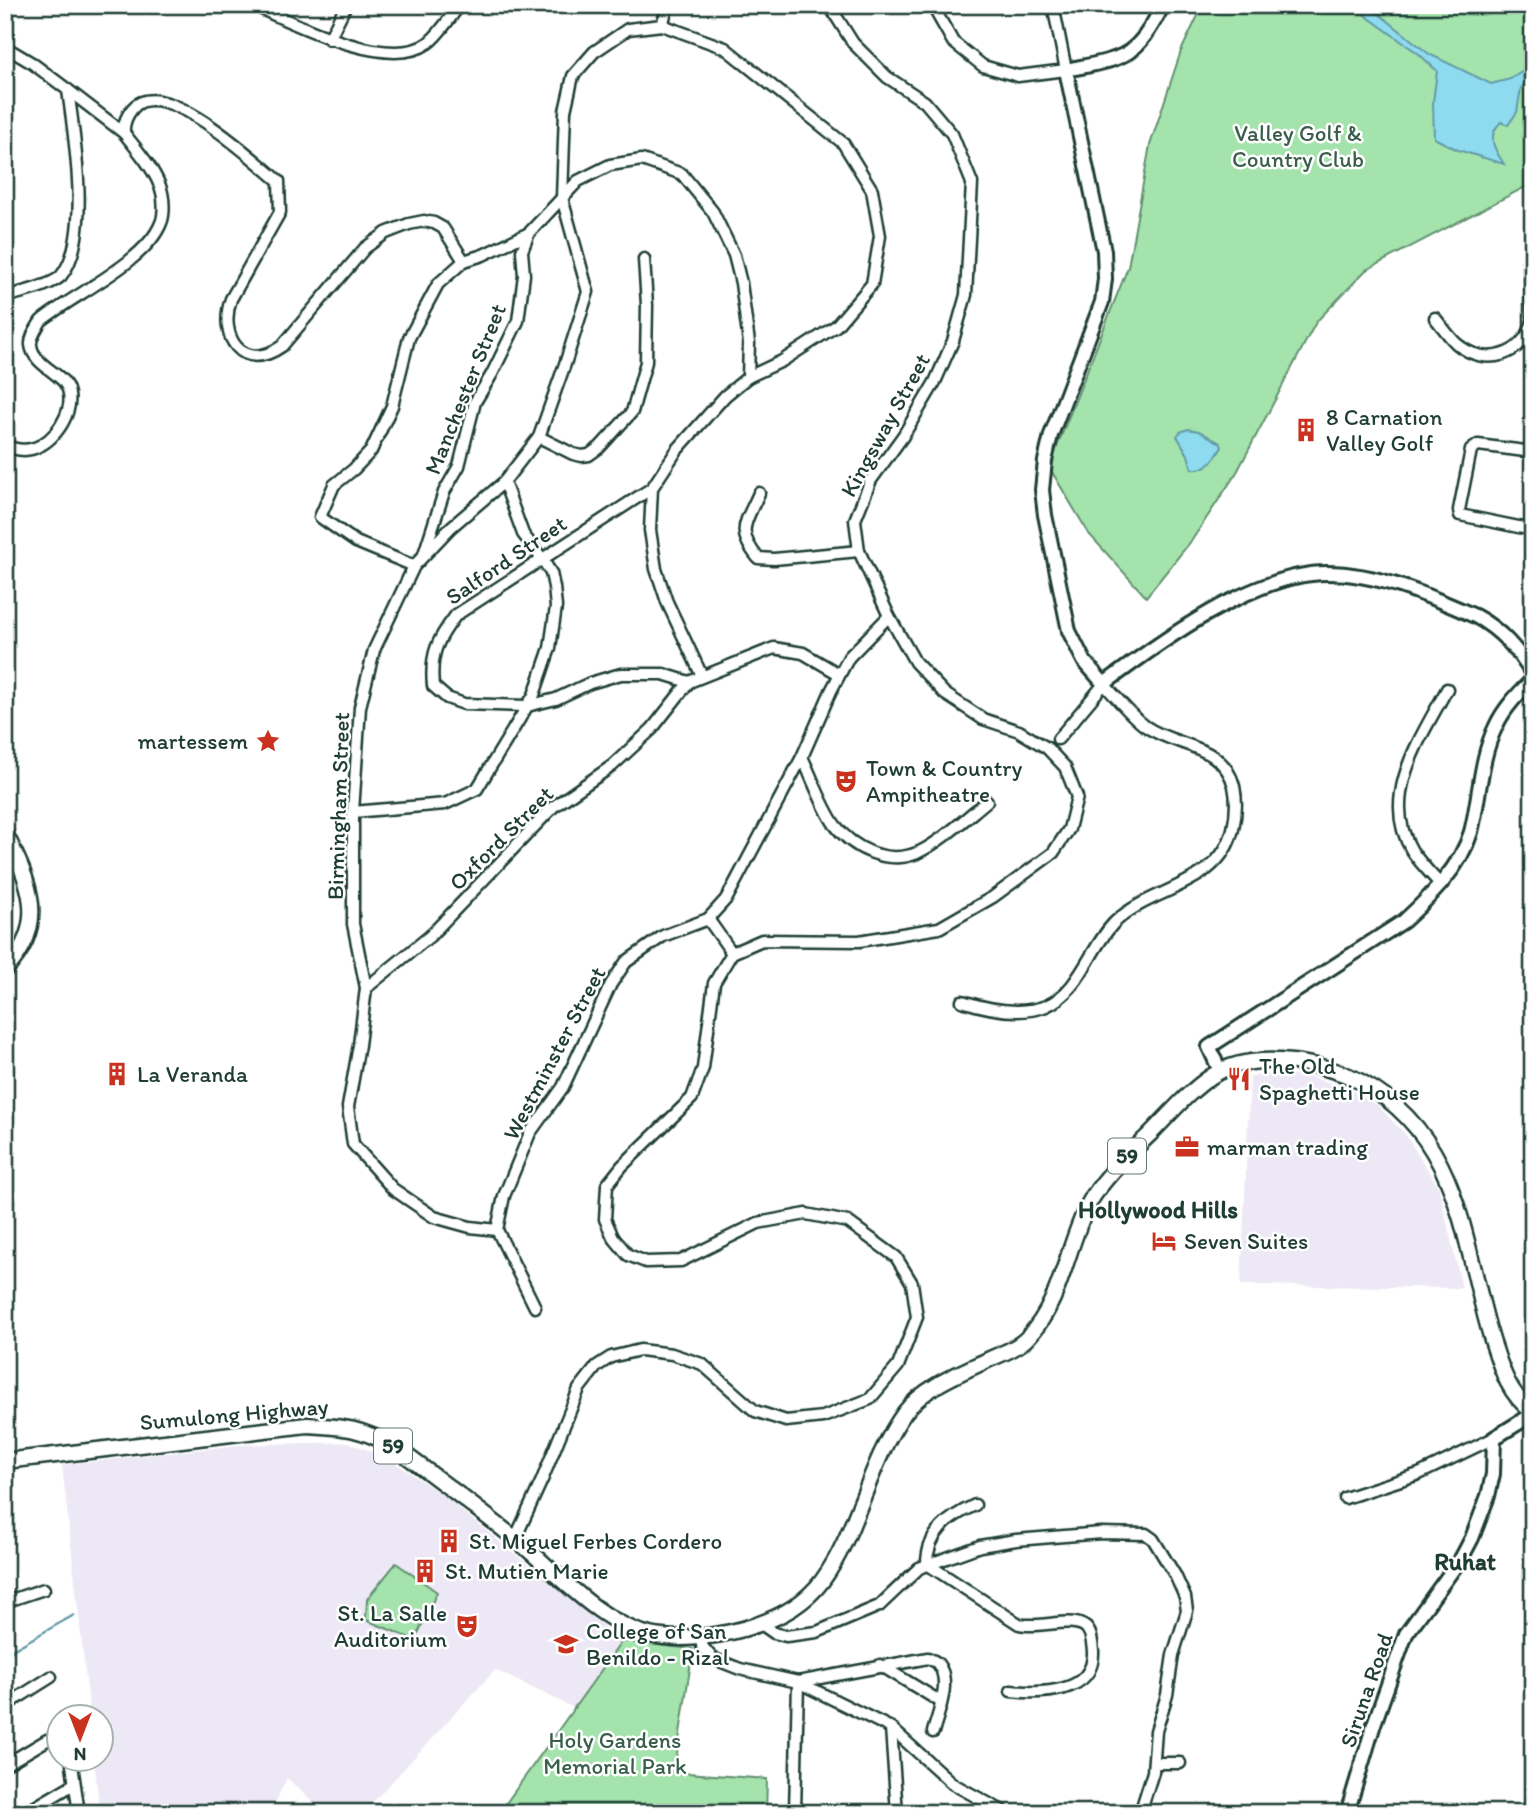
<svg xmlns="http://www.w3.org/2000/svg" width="1538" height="1818" font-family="Itim,sans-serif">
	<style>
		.built { fill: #ede8f6 }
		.green { fill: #a4e3ac; stroke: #629070; stroke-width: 2 }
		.water { fill: #8edaef; stroke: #629ba4; stroke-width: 2 }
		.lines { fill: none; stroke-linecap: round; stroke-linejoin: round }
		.stream { stroke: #629ba4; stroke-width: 2.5 }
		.minor-casing { stroke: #1f3d34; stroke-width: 15 }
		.tertiary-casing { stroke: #1f3d34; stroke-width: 18 }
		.primary-casing { stroke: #1f3d34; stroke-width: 19 }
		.minor { stroke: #fff; stroke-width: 10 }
		.tertiary { stroke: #fff; stroke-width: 12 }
		.primary { stroke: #fff; stroke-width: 14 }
		.labels { text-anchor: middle; stroke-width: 5; stroke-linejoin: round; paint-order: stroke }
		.shield { fill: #fff; stroke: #627771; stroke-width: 2 }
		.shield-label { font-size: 21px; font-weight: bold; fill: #1f3d34 }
		.park-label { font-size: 23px; fill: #3a5e4c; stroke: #fff }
		.street-label { font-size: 23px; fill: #1f3d34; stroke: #fff }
		.poi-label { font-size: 23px; fill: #1f3d34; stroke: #fff; text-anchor: start }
		.neighbourhood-label { font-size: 24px; font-weight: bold; fill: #1f3d34; stroke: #fff }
	</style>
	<rect width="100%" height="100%" fill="#fff"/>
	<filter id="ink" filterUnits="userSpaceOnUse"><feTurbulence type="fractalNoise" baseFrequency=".0143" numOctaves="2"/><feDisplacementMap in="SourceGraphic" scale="14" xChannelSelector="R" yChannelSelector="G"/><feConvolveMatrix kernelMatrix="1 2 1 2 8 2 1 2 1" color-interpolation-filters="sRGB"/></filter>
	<g filter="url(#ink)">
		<!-- built -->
		<g class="built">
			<path d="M1274 1073 1307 1076 1350 1089 1378 1106 1405 1134 1439 1188 1462 1288 1241 1285 1250 1076Z"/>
			<path d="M348 1442 390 1459 445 1497 622 1641 574 1708 495 1670 363 1813H324L287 1778 270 1813H100L94 1759 102 1758V1716H90L62 1465 240 1445Z"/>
		</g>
		<!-- green -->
		<g class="green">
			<path d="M1203 5H1533V183L1366 270 1316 322 1237 472 1192 540 1146 597 1089 534 1049 467 1128 267 1150 145 1181 51Z"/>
			<path d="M396 1563 437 1592 415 1640 366 1620 367 1599Z"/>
			<path d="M622 1641 693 1649 674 1772 767 1779 766 1813H499Z"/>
		</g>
		<!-- water -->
		<g class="water">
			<path d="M1351 5H1368L1429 54 1491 84 1510 79 1533 65V76L1521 88 1517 112 1508 125 1501 122C1486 136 1494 149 1504 164L1458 150 1434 138 1433 102 1437 71 1419 54Z"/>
			<path d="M1188 429 1199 431 1220 443 1222 447C1215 459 1206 471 1192 469L1188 455 1177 436 1180 432Z"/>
		</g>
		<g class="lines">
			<!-- stream -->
			<path class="stream" d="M5 1658 14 1649 74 1615"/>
			<!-- minor casing -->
			<g class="minor-casing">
				<g id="minor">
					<path d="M253 5C293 23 388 72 428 43 440 34 450 17 460 5"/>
					<path d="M932 5 953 42 983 66 1018 76 1066 70 1053 5"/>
					<path d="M662 25 668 5"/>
					<path d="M329 39 346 5"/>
					<path d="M5 47 32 63 68 90C74 136 92 239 61 276 52 286 18 293 5 297"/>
					<path d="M68 90 124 133"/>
					<path d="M1529 260 1533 316"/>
					<path d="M1435 318C1442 326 1449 337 1457 344 1486 368 1523 356 1533 321"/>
					<path d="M539 437 573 454 582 456 589 455 600 447 632 412 646 362 647 305 644 259"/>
					<path d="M5 445C17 451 29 452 41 445 60 435 80 401 63 381 53 370 33 362 31 345 30 337 37 328 41 321 74 294 146 262 161 223 165 214 164 196 160 186 152 166 137 150 124 133 123 123 126 116 133 108 163 74 255 161 279 181L280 212 231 299C218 336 242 374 282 346L365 248 386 233 409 224 424 221 434 223 443 228 464 261"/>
					<path d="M1533 452 1478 445 1471 450 1459 510 1460 515 1533 530"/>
					<path d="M652 488 456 615C437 640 430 654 433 686L447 698 464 704 527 706 556 699 590 683 621 674H663L689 682 774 648 803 653 839 674"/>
					<path d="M759 493C746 523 735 530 758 558L774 559 859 551"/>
					<path d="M424 554 444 492 459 466 475 402 492 374 518 321 524 275 522 251 529 233"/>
					<path d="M414 566 356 542 320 517 334 485 354 469 371 451 392 406 409 338 438 284 464 261 483 255 529 233 578 181 610 165 642 160 682 174 713 212 734 255 741 283 749 343 748 377"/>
					<path d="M802 757C812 777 822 807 835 825 853 849 887 865 917 853 941 842 966 818 987 801"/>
					<path d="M353 812 445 804 477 789 534 695 550 648 556 607 554 587 551 573 543 560 523 534 504 482"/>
					<path d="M1440 884C1430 873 1420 863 1412 851 1379 796 1421 738 1447 689"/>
					<path d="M708 919 732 953"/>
					<path d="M366 988 430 936 553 807 612 766 652 729 689 682"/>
					<path d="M962 1001C987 1009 1020 1016 1046 1006 1081 991 1090 946 1116 921 1154 886 1220 886 1233 829 1236 816 1237 800 1234 786 1223 743 1176 748 1145 726 1130 715 1117 698 1104 684L1058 739"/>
					<path d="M497 1230 470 1227 434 1217 393 1189 353 1144 348 1107 359 1045 366 988 353 924V812L360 707 374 650 414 566 450 528 504 482 539 437 565 364 588 292 562 198 565 111 573 76 594 52 628 29 662 25 725 48 843 143 872 190 880 236 872 284 836 326 782 361 748 377 725 396 677 450 652 488 650 530 656 569 667 602 702 676"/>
					<path d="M535 1307 497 1230 504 1196 530 1133 563 1087 611 984 626 962 663 936 708 919 727 898 802 757 831 691 849 657 889 616"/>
					<path d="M1345 1498 1419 1474 1494 1438"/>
					<path d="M515 1539 542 1480 579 1389 597 1366 611 1357 640 1350 672 1354 702 1364 755 1411 786 1421 823 1417 870 1399 898 1366 917 1317 912 1283 896 1257 848 1222 806 1214 758 1223 681 1261 646 1262 628 1255 613 1237 605 1219 607 1185 622 1166 692 1098 703 1068 714 983 732 953 762 940 859 941 939 928 993 897 1053 853 1069 829 1077 797 1065 767 1047 748 1019 731 983 719 945 694 915 662 889 616 859 551 855 520 871 480 903 436 935 382 953 341 966 295 972 183 952 134 925 102 887 77 853 43 829 5"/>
					<path d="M927 1564 1019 1624C1038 1629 1069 1617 1084 1626 1092 1631 1092 1643 1093 1651 1095 1694 1041 1694 1011 1691"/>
					<path d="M927 1564C927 1533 949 1517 975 1505"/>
					<path d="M5 1602 44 1589"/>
					<path d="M761 1624 774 1633 786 1636 817 1632 879 1606 919 1568 980 1546 1016 1540 1101 1533 1146 1534 1153 1539 1175 1575 1185 1597 1187 1611 1173 1655 1167 1695 1156 1731 1153 1772 1140 1813"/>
					<path d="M702 1637V1646L712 1658 740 1669 798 1682 891 1728 953 1784 1006 1813"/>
					<path d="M880 1665 941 1702"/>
					<path d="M5 1706 51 1677"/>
					<path d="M891 1728 897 1813"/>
					<path d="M71 1758 79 1813"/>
					<path d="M1154 1763H1180"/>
					<path d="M5 1765 47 1740H60"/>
					<path d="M25 1813 74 1784"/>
					<path d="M795 1813 798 1682 928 1658C931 1660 936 1661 938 1664 952 1681 938 1714 933 1732"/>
				</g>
			</g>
			<!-- tertiary casing -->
			<g class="tertiary-casing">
				<g id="tertiary">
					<path d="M1163 5C1135 60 1124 58 1066 70L1104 251 1105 279 1102 302 1051 435 1045 461 1042 490 1045 515 1069 631 1084 661 1104 684C1161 641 1254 573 1327 573 1378 573 1429 596 1475 616 1501 630 1518 650 1533 675"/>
					<path d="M1220 1071 1209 1047 1404 921C1431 896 1460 868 1471 832 1480 797 1480 758 1496 726 1504 708 1519 693 1533 679"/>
					<path d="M1347 1813 1374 1724 1406 1634 1462 1557 1472 1538 1488 1496 1493 1474 1494 1438 1533 1414"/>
				</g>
			</g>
			<!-- primary casing -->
			<g class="primary-casing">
				<g id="primary">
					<path d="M5 833C30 883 49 924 5 970"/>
					<path d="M5 1461 307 1425C346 1427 362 1428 396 1448 437 1478 478 1509 518 1541 556 1572 601 1624 650 1635 679 1641 714 1637 743 1629 773 1621 803 1606 822 1581 858 1532 868 1463 905 1412 925 1386 963 1372 992 1358 1004 1353 1019 1347 1028 1337 1062 1301 1066 1248 1088 1205 1101 1180 1130 1153 1150 1134 1170 1114 1189 1091 1212 1076 1250 1050 1323 1061 1361 1082 1462 1137 1462 1242 1492 1340 1501 1368 1508 1394 1533 1412"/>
				</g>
			</g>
			<!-- minor -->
			<use href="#minor" class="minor"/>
			<!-- tertiary -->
			<use href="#tertiary" class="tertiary"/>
			<!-- primary -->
			<use href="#primary" class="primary"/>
		</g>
	</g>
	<!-- icons -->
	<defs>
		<g id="building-bare" transform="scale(1.89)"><path d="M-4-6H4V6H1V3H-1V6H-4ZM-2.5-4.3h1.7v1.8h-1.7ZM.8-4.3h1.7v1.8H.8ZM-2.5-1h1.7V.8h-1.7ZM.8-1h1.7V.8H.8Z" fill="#c8321e" stroke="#fff" stroke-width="2.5" paint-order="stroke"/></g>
		<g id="sight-bare" transform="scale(1.89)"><path d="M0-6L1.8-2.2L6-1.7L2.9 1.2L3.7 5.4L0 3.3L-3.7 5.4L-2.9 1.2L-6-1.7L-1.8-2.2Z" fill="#c8321e" stroke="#fff" stroke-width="2.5" paint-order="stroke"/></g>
		<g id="theatre-bare" transform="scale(1.89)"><path d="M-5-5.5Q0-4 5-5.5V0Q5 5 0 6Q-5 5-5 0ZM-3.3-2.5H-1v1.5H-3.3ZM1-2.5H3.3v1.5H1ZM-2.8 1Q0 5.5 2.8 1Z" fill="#c8321e" stroke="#fff" stroke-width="2.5" paint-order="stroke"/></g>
		<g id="restaurant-bare" transform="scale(1.89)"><path d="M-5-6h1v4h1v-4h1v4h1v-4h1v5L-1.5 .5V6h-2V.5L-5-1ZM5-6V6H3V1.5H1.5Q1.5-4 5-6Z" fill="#c8321e" stroke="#fff" stroke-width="2.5" paint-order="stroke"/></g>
		<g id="office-bare" transform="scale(1.89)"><path d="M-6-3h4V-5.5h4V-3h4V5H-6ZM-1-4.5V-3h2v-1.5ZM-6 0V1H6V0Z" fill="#c8321e" stroke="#fff" stroke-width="2.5" paint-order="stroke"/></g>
		<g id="hotel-bare" transform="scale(1.89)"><path d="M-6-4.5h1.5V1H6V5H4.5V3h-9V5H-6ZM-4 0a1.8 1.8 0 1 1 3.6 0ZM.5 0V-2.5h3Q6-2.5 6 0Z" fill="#c8321e" stroke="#fff" stroke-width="2.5" paint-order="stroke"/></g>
		<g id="university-bare" transform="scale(1.89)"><path d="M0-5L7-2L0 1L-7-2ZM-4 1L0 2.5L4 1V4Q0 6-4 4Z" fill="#c8321e" stroke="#fff" stroke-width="2.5" paint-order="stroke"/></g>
	</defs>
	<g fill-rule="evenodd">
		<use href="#building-bare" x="1306" y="430"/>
		<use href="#sight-bare" x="268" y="741"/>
		<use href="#theatre-bare" x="846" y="781"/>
		<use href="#building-bare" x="117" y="1074"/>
		<use href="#restaurant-bare" x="1239" y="1079"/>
		<use href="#office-bare" x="1187" y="1147"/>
		<use href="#hotel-bare" x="1164" y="1241"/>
		<use href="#building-bare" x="449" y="1541"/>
		<use href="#building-bare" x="425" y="1571"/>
		<use href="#theatre-bare" x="467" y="1626"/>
		<use href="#university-bare" x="566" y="1644"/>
	</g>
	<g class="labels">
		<!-- shield labels -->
		<g class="shield">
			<rect x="1108" y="1138.5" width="38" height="35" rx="5"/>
			<rect x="374" y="1428.5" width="38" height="35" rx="5"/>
		</g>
		<g class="shield-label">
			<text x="1127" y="1163">59</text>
			<text x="393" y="1453">59</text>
		</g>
		<!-- park labels -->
		<g class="park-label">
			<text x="1298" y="141">Valley Golf &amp;<tspan x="1298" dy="26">Country Club</tspan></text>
			<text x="615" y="1748">Holy Gardens<tspan x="615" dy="26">Memorial Park</tspan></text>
		</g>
		<!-- street labels -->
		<g class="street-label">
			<text transform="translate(465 389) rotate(-68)" y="8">Manchester Street</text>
			<text transform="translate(885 425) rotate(-61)" y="8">Kingsway Street</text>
			<text transform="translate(506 560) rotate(-34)" y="8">Salford Street</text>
			<text transform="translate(338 806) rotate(-88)" y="8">Birmingham Street</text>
			<text transform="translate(501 838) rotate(-45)" y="8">Oxford Street</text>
			<text transform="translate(554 1053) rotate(-62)" y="8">Westminster Street</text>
			<text transform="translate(234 1414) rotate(-5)" y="8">Sumulong Highway</text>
			<text transform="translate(1366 1690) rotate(-71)" y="8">Siruna Road</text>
		</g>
		<!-- poi labels -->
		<g class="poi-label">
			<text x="1326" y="425">8 Carnation<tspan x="1326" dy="26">Valley Golf</tspan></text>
			<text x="248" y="749" text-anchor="end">martessem</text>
			<text x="866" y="776">Town &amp; Country<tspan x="866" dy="26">Ampitheatre</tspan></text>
			<text x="1259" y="1074">The Old<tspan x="1259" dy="26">Spaghetti House</tspan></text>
			<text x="137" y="1082">La Veranda</text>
			<text x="1207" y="1155">marman trading</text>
			<text x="1184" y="1249">Seven Suites</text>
			<text x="469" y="1549">St. Miguel Ferbes Cordero</text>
			<text x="445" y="1579">St. Mutien Marie</text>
			<text x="447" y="1621" text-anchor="end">St. La Salle<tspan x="447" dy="26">Auditorium</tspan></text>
			<text x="586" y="1639">College of San<tspan x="586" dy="26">Benildo - Rizal</tspan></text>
		</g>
		<!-- neighbourhood labels -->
		<g class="neighbourhood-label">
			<text x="1158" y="1218">Hollywood Hills</text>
			<text x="1465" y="1570">Ruhat</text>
		</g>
	</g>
	<!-- margin -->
	<rect width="1538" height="1818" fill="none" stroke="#fff" stroke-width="28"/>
	<rect x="14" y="14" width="1510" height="1790" fill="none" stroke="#1f3d34" stroke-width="2.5" filter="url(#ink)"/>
	<!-- north arrow -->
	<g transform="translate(80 1738) rotate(180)"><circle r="33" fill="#ffffff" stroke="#a5b1ae" stroke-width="2"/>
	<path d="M0-5L12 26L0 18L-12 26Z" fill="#c8321e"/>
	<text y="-10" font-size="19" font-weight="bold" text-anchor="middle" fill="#1f3d34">N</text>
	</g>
</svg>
